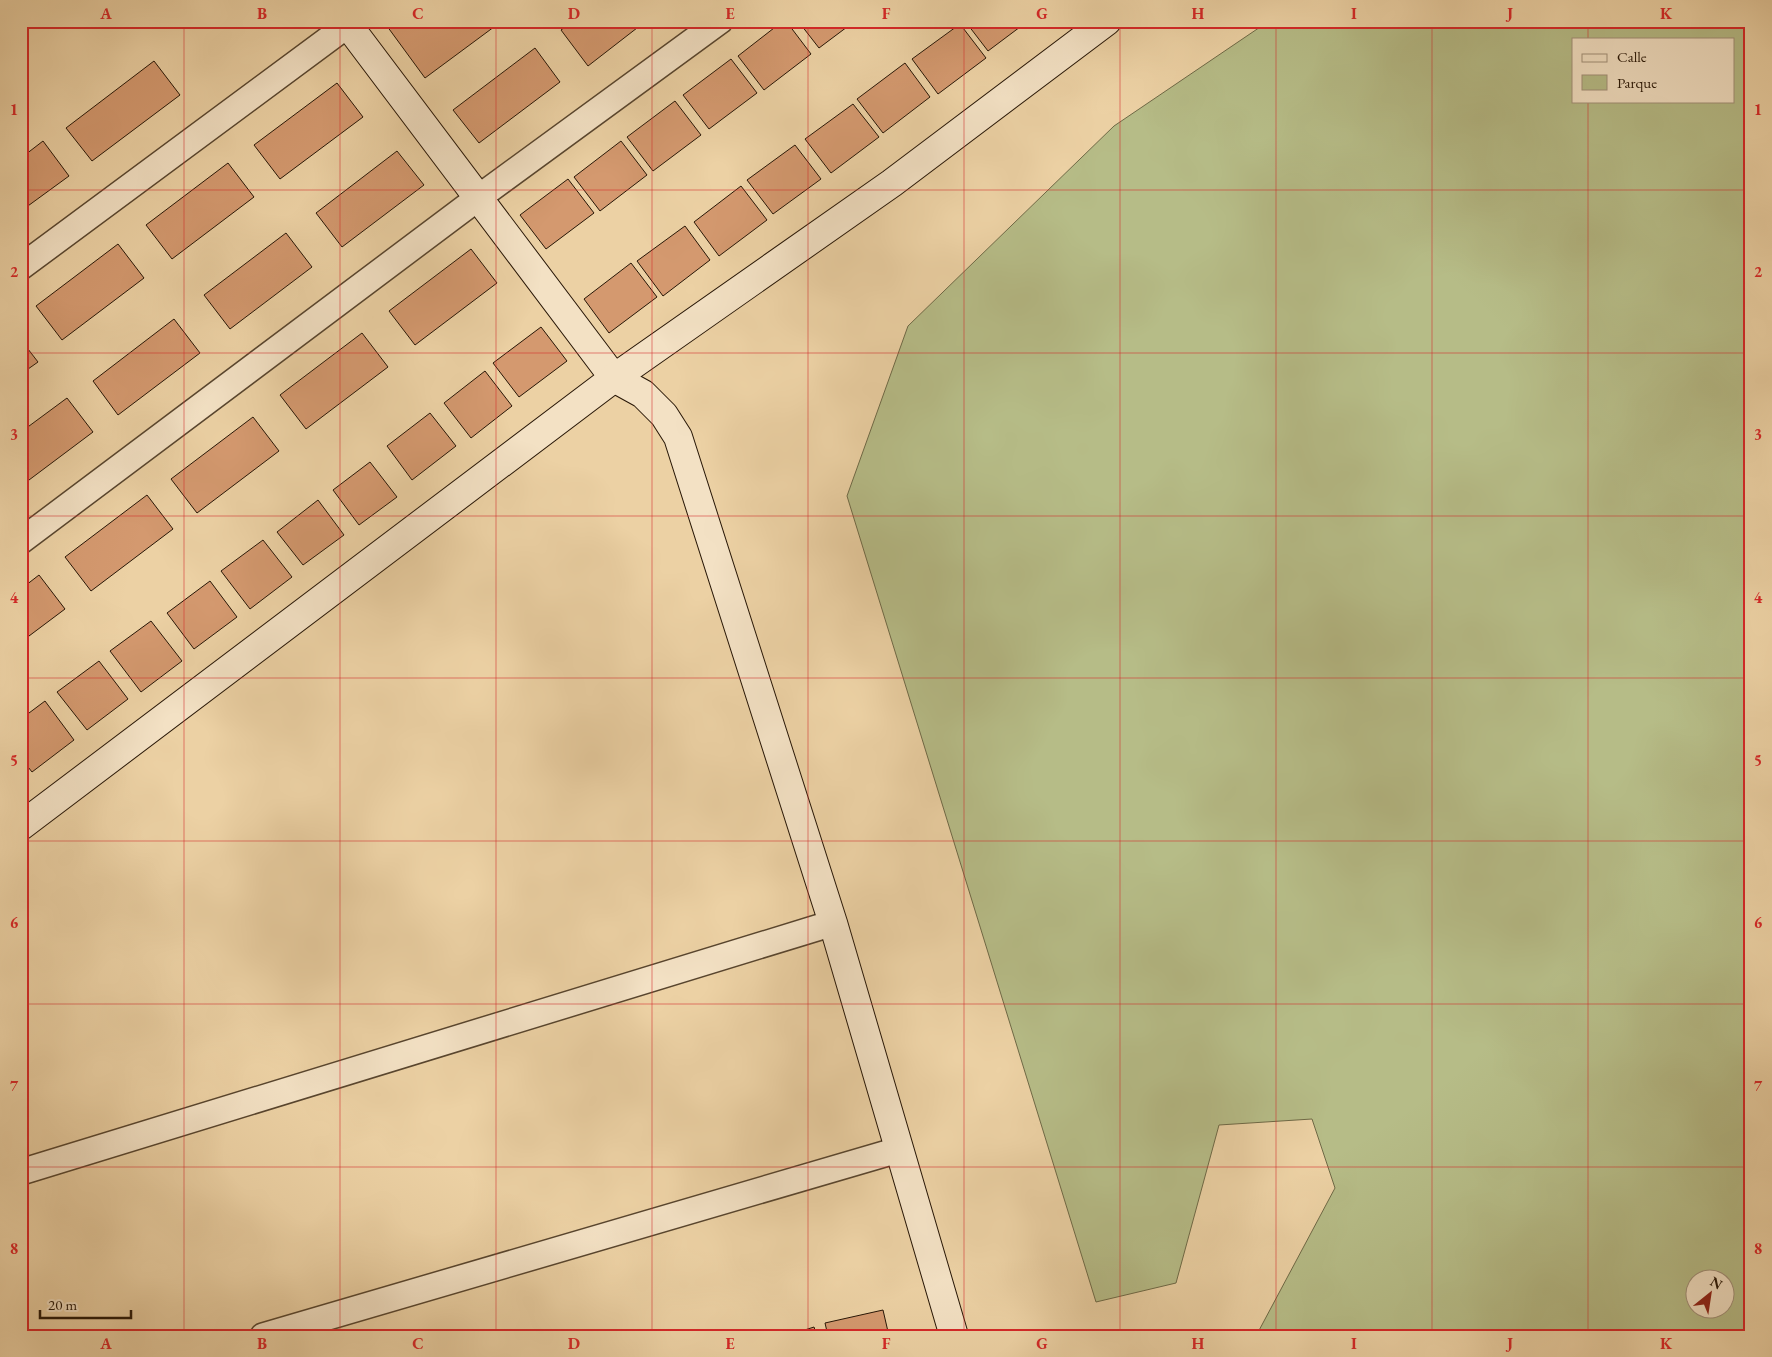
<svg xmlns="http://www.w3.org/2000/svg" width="1772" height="1357" font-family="'EB Garamond',serif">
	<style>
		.green { fill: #b6bc87; stroke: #6e6946; fill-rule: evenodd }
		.building { fill: #d4996f; stroke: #271606 }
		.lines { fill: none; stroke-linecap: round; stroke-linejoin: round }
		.street-casing { stroke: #58452e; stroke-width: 28 }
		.secondary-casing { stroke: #271606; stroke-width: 30 }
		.street { stroke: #f3e1c4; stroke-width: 25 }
		.secondary { stroke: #f3e1c4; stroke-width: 28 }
		.grid { fill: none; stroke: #d62828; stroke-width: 1; stroke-opacity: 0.55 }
		.neatline { fill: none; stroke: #d62828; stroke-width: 2 }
		.grid-label { font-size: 16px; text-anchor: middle; font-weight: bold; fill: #d62828 }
	</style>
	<rect width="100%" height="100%" fill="#ecd1a4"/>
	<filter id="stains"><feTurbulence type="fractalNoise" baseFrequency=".004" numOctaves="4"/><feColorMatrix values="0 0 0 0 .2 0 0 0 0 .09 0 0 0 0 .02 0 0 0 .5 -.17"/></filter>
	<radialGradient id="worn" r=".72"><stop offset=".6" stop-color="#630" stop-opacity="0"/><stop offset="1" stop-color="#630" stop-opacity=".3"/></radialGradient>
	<!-- green -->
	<path class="green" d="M1269 21H1751V1336H1256L1335 1188 1312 1119 1219 1125 1176 1283 1096 1302 847 496 908 326 1114 126ZM1573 39H1733V101H1573ZM1694 1280H1724V1310H1694Z"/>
	<!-- building -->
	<g class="building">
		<path d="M386 21H502L425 78 384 22Z"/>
		<path d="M573 21H646L588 66 561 30Z"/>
		<path d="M783 21H786L811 54 764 90 738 56Z"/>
		<path d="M798 21H855L819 48Z"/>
		<path d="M965 21H1028L988 51Z"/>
		<path d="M960 24 986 58 938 94 912 59Z"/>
		<path d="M535 48 560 82 479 143 453 110Z"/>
		<path d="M731 59 757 93 709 129 683 95Z"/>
		<path d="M154 61 180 95 92 161 66 128Z"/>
		<path d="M905 63 930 97 883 133 857 99Z"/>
		<path d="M337 83 363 117 280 179 254 145Z"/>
		<path d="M675 101 701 135 653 171 627 137Z"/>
		<path d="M853 104 879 137 831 173 805 139Z"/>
		<path d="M43 141 69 176 21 211V158Z"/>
		<path d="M621 141 647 175 600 211 574 177Z"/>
		<path d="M795 145 821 179 773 214 747 180Z"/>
		<path d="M397 151 424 185 342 247 316 213Z"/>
		<path d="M228 163 254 197 172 259 146 225Z"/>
		<path d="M568 179 594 213 546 249 520 215Z"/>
		<path d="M741 186 767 220 719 256 694 222Z"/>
		<path d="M685 226 710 260 663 296 637 261Z"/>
		<path d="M286 233 312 267 230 329 204 295Z"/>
		<path d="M118 244 144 278 62 340 36 306Z"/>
		<path d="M471 249 497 283 415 345 389 311Z"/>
		<path d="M631 263 657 297 609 333 584 299Z"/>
		<path d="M174 319 200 353 118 415 93 381Z"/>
		<path d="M541 327 567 361 519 397 493 363Z"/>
		<path d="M362 333 388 367 306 429 280 395Z"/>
		<path d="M21 340 38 362 21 374Z"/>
		<path d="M485 371 512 406 471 438 444 403Z"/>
		<path d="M67 398 93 432 21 486V432Z"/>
		<path d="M430 413 456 446 412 480 387 446Z"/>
		<path d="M253 417 279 451 197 513 171 479Z"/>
		<path d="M370 462 397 497 359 525 333 490Z"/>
		<path d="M147 495 173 529 91 591 65 557Z"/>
		<path d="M318 500 344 535 303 565 277 532Z"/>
		<path d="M263 540 292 577 250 609 221 571Z"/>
		<path d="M39 575 65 609 21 642V589Z"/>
		<path d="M210 581 237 617 194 649 167 613Z"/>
		<path d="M151 621 182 661 141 692 110 651Z"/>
		<path d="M99 661 128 699 87 730 57 692Z"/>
		<path d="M45 701 74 740 32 772 21 758V719Z"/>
		<path d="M883 1310 889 1336H828L825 1323Z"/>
		<path d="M814 1327 817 1336H786Z"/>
	</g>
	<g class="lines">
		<!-- street casing -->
		<g class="street-casing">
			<g id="street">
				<path d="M21 267 353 21"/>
				<path d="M21 541 478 198 720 21"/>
				<path d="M21 1172 833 923"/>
				<path d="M263 1336 898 1150"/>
			</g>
		</g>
		<!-- secondary casing -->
		<g class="secondary-casing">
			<g id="secondary">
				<path d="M345 21 614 378 643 394 664 415 678 437 833 923 954 1336"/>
				<path d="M21 826 614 378 892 183 1107 21"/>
			</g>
		</g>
		<!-- street -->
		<use href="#street" class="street"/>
		<!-- secondary -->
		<use href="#secondary" class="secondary"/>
	</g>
	<!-- grid -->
	<path class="grid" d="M184 21V1336M340 21V1336M496 21V1336M652 21V1336M808 21V1336M964 21V1336M1120 21V1336M1276 21V1336M1432 21V1336M1588 21V39M1588 101V1336M21 190H1751M21 353H1751M21 516H1751M21 678H1751M21 841H1751M21 1004H1751M21 1167H1751"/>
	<!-- margin -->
	<rect width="1772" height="1357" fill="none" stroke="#ecd1a4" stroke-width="55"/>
	<!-- legend -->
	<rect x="1572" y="38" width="162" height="65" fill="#f3e1c4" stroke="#a19078"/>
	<rect x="1582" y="54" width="25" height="8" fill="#f3e1c4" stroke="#a19078"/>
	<text x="1617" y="62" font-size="15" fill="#271606">Calle</text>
	<rect x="1582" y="75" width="25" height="15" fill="#b6bc87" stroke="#a19078"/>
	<text x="1617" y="88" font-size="15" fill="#271606">Parque</text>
	<!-- north arrow -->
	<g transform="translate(1710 1294) rotate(30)"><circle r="24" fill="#f3e1c4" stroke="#a19078"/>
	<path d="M0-4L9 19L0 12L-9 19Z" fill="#8f2418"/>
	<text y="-8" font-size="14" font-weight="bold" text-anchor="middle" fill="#271606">N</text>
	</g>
	<!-- scale -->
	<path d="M40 1310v8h91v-8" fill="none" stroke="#271606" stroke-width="2.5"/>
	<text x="48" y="1310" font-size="15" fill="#271606" stroke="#f3e1c4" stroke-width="4" paint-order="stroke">20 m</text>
	<rect x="28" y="28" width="1716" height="1302" class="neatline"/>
	<g class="grid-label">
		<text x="106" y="19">A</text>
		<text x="262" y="19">B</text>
		<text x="418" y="19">C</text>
		<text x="574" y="19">D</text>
		<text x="730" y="19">E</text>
		<text x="886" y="19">F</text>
		<text x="1042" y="19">G</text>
		<text x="1198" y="19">H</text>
		<text x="1354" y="19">I</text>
		<text x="1510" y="19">J</text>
		<text x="1666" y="19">K</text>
		<text x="14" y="115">1</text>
		<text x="1758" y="115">1</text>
		<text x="14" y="277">2</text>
		<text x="1758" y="277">2</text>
		<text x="14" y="440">3</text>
		<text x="1758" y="440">3</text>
		<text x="14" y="603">4</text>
		<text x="1758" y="603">4</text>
		<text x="14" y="766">5</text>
		<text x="1758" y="766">5</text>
		<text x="14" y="928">6</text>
		<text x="1758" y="928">6</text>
		<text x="14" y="1091">7</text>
		<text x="1758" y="1091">7</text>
		<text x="14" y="1254">8</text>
		<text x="1758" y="1254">8</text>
		<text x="106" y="1349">A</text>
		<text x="262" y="1349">B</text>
		<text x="418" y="1349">C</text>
		<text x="574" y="1349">D</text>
		<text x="730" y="1349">E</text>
		<text x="886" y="1349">F</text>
		<text x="1042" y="1349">G</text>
		<text x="1198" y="1349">H</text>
		<text x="1354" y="1349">I</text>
		<text x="1510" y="1349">J</text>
		<text x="1666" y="1349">K</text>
	</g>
	<rect width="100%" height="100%" filter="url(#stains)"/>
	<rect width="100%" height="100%" fill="url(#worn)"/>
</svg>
